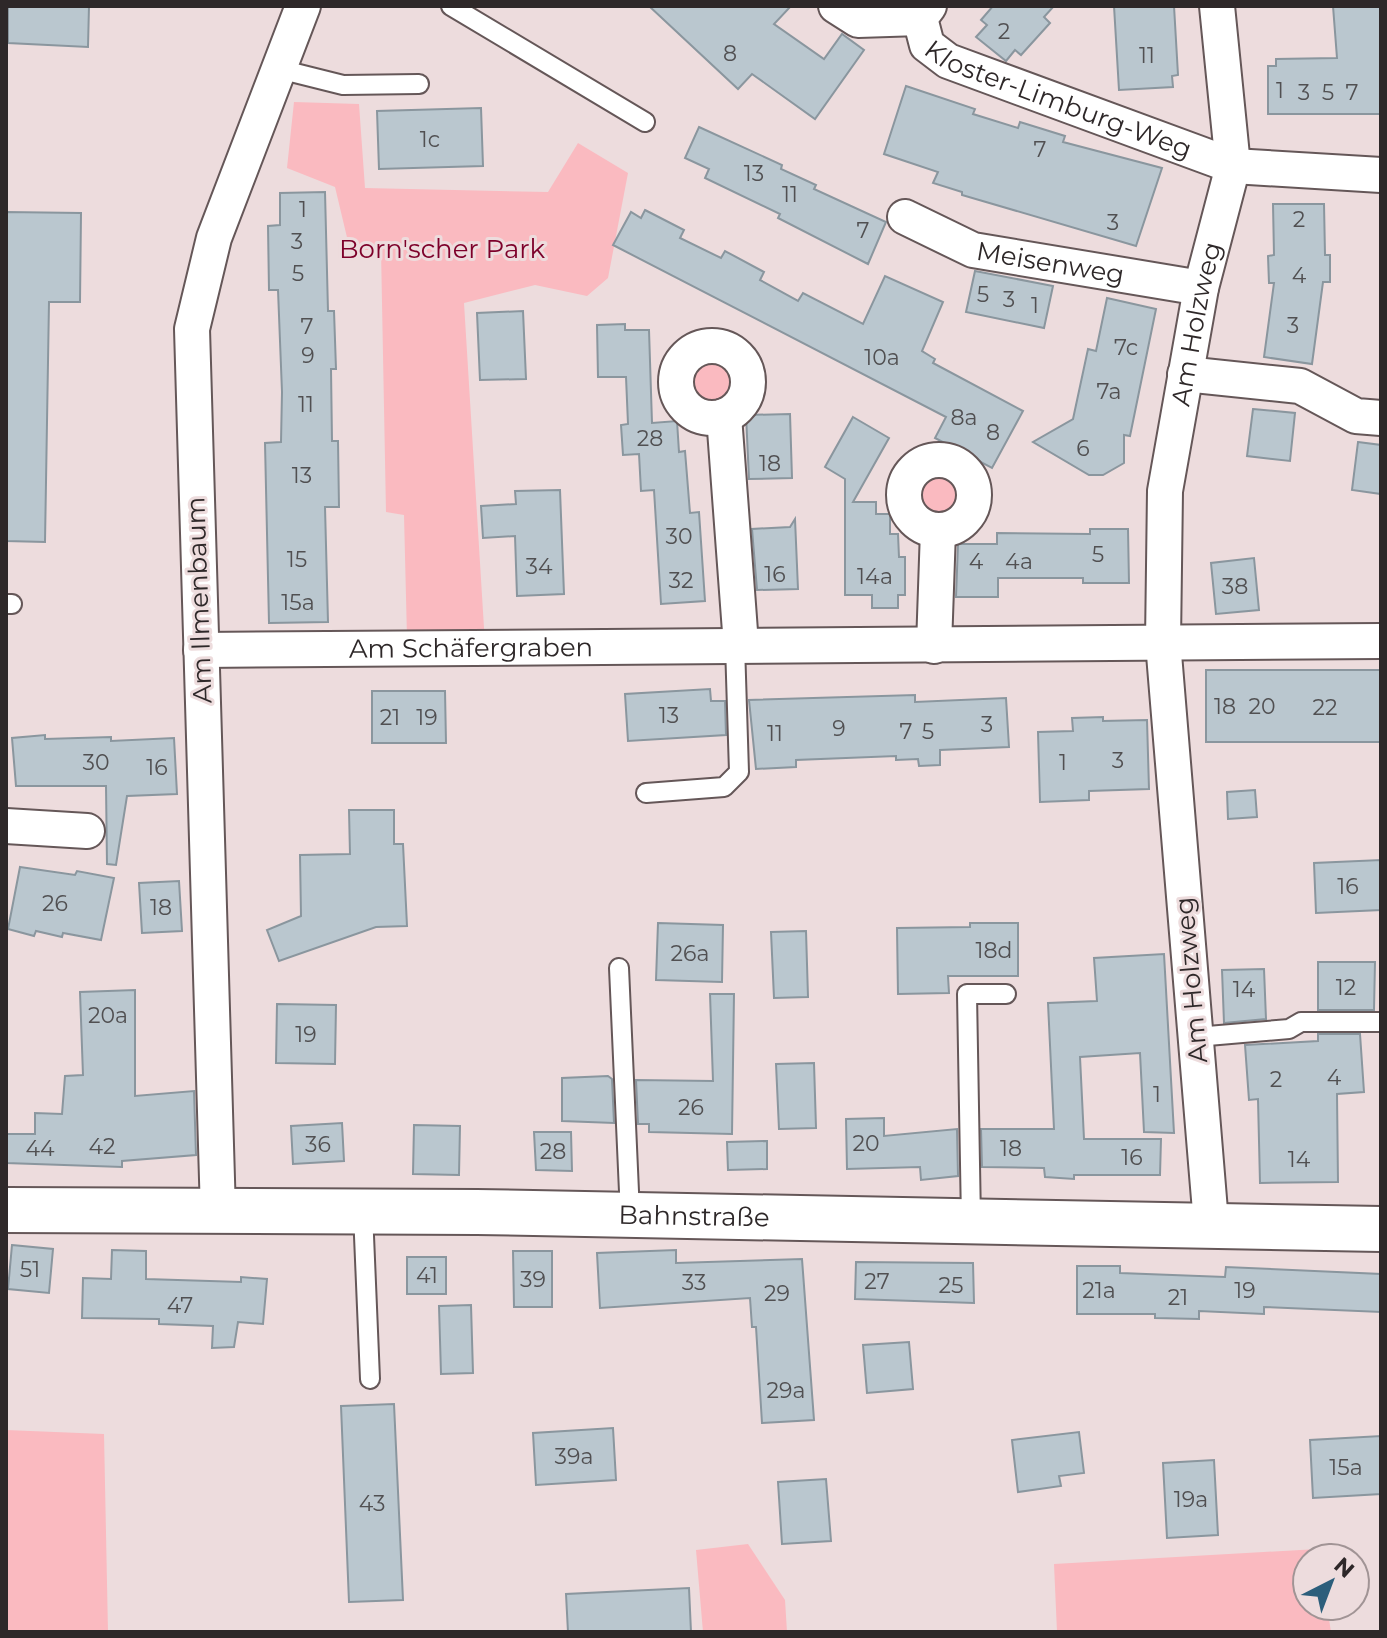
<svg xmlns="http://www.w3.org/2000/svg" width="1387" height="1638" font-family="Montserrat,sans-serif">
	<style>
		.green { fill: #fabac0 }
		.building { fill: #bac7cf; stroke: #8a969e; stroke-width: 2 }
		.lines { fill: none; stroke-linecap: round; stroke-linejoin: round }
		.lane-casing { stroke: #655758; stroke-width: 22 }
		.street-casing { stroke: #655758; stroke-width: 38 }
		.secondary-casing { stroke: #655758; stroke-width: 48 }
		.lane { stroke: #fff; stroke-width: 18 }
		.street { stroke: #fff; stroke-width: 34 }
		.secondary { stroke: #fff; stroke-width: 44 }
		.labels { text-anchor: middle; stroke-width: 6; stroke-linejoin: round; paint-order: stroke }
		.number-label { font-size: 22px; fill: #515052 }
		.street-label { font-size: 26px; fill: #2e2829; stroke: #eddcdd }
		.park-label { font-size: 26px; fill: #7d002a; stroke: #eddcdd }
	</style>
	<rect width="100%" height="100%" fill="#eddcdd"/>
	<!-- green -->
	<g class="green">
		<path d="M294 102 359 104 365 188 548 192 578 143 628 173 608 278 587 296 535 285 464 303 485 644 407 638 404 515 386 512 381 250H350L335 187 287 168Z"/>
		<circle cx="712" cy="383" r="20"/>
		<circle cx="940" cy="497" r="20"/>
		<path d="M6 1430 104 1434 108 1632H6Z"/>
		<path d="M748 1544 785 1600 787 1632H703L696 1550Z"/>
		<path d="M1318 1549 1320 1558H1307V1606H1327L1331 1632H1057L1054 1564Z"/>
	</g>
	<!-- building -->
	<g class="building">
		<path d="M8 6H89L88 47 8 43Z"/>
		<path d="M649 6H791L774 24 824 59 842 34 864 50 815 119 752 74 738 89Z"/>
		<path d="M993 6H1054L1044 17 1050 23 1021 55 1015 50 1006 61 976 37 987 25 981 20Z"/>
		<path d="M1114 6H1174L1178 75 1172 76 1173 87 1119 90Z"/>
		<path d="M1333 6H1381V114H1268V66H1276V59L1337 58Z"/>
		<path d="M906 86 975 109 973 114 1018 128 1020 122 1065 136 1063 142 1162 168 1136 246 962 195V192L933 183 938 172 884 154Z"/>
		<path d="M481 108 483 166 379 169 377 111Z"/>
		<path d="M699 127 782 165 781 169 816 185 814 189 886 222 868 264 778 218 780 214 705 178 709 169 685 158Z"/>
		<path d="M325 192 328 311H334L336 369H331L332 441H338L339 507H325L328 622 269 623 265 443 281 442 282 392 278 290H269L268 226 280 225V193Z"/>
		<path d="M1273 204H1324L1325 255H1330V282H1323L1312 364 1264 357 1274 283H1269L1268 256 1274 255Z"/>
		<path d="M645 210 684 230 680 238 721 258 725 251 764 272 760 280 798 301 803 293 863 324 885 276 943 302 922 351 935 359 933 363 1023 411 992 468 935 438 946 417 613 245 631 212 641 218Z"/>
		<path d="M6 212 81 213 80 302H49L45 542 6 541Z"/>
		<path d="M975 271 1053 286 1044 328 966 312Z"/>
		<path d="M1107 298 1156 309 1130 436 1124 435V463L1103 475H1089L1033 442 1073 419 1088 349 1096 351Z"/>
		<path d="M523 311 526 379 480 380 477 313Z"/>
		<path d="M625 324V330H649L652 423 677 421 679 452 685 451 690 513 699 512 705 601 661 604 654 490 641 491 639 454 623 455 621 425 628 424 626 377H598L597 325Z"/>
		<path d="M1253 409 1295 413 1290 461 1247 456Z"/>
		<path d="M790 414 792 478 749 479 746 415Z"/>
		<path d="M853 417 889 438 853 502H876V514H890V534H898L899 557H905V595H898V608H872V595H845V479L825 467Z"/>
		<path d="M1358 442 1381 445V494L1352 490Z"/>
		<path d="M560 490 564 594 517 596 515 536 483 538 481 506 516 504 515 491Z"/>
		<path d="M795 519 798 589 757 590 752 529 790 527Z"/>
		<path d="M1090 529H1128L1129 583H1083V578H998V597H956L958 544H997V533L1090 534Z"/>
		<path d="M1254 558 1259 610 1216 614 1211 563Z"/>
		<rect x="1206" y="670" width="175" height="72"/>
		<path d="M710 689 711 701H725L726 735 628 741 625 694Z"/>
		<path d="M372 691H445L446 743H372Z"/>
		<path d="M915 695V702L1006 698 1009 747 940 750V765L919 766 918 759 896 760V756L796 760V767L756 769 749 700Z"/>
		<path d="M1103 717V721L1147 720 1149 789 1089 791V800L1040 802 1038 732 1073 731 1072 718Z"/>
		<path d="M45 735V739L111 737V741L174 738 177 794 127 796 116 865 107 864 106 786H16L12 738Z"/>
		<path d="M1255 790 1257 817 1228 819 1227 792Z"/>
		<path d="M349 810H394V844H403L407 926 376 927 279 961 267 930 301 916 300 855 350 854Z"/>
		<path d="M1381 860V910L1316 913 1314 863Z"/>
		<path d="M20 867 75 875 77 871 114 878 101 940 63 933 62 937 36 931 34 936 8 929Z"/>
		<path d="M179 881 182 931 142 933 139 883Z"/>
		<path d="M658 923 723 925 722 982 656 980Z"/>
		<path d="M970 923H1018V976H948L949 993 898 994 897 928 970 927Z"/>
		<path d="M806 931 808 997 774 998 771 932Z"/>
		<path d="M1164 954 1174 1133 1144 1132 1140 1053 1080 1057 1084 1139H1161L1160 1175H1074V1179L1045 1177 1044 1168 982 1167 981 1129H1054L1048 1003 1097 1001 1094 958Z"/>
		<path d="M1318 962H1375L1374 1010H1318Z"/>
		<path d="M1264 969 1266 1019 1224 1023 1222 970Z"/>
		<path d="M135 990V1096L194 1091 196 1155 122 1161V1167L6 1163V1134H35V1113L62 1114 65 1076 83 1075 80 992Z"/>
		<path d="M710 994H734L732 1134 649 1132V1124H638L636 1080 713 1081Z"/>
		<path d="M277 1004 336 1005 335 1064 276 1063Z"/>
		<path d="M1318 1034H1360L1364 1092 1337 1094 1338 1182 1260 1183 1258 1099 1249 1100 1245 1045 1318 1041Z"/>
		<path d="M814 1063 816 1128 779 1129 776 1064Z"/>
		<path d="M608 1076 612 1079 614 1123 562 1121V1078Z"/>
		<path d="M884 1118V1136L957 1129 958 1176 921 1180 920 1167 847 1169 846 1119Z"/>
		<path d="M342 1123 344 1161 293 1164 291 1126Z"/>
		<path d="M414 1125 460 1126 459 1175 413 1174Z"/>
		<path d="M534 1132H571L572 1171 536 1170Z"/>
		<path d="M767 1141V1169L728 1170 727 1142Z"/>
		<path d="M12 1245 53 1249 49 1293 8 1289Z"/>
		<path d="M112 1250 146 1251V1279L241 1282V1277L267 1279 263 1324 238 1322 234 1347 212 1348 213 1326 159 1324V1319L82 1318 83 1278 111 1279Z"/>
		<path d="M676 1250V1263L802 1259 814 1420 762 1423 756 1327H752L750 1298 600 1308 597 1253Z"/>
		<path d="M513 1251H552V1307H514Z"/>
		<rect x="407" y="1257" width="39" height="37"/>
		<path d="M856 1262 973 1263 974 1303 855 1299Z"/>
		<path d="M1077 1266H1120V1273L1225 1277 1226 1267 1381 1274V1312L1264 1307V1314L1199 1311V1319L1155 1318V1314H1077Z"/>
		<path d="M471 1305 473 1373 441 1374 439 1306Z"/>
		<path d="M909 1342 913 1389 867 1393 863 1345Z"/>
		<path d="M394 1404 403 1600 349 1602 341 1406Z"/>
		<path d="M613 1428 616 1480 536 1485 533 1433Z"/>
		<path d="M1079 1432 1084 1473 1059 1476 1061 1486 1018 1492 1012 1440Z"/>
		<path d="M1381 1436V1494L1313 1498 1310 1440Z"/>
		<path d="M1214 1460 1218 1535 1167 1538 1163 1463Z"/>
		<path d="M826 1479 831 1541 782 1544 778 1482Z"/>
		<path d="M689 1588 691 1632H568L566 1594Z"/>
	</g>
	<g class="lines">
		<!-- lane casing -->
		<g class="lane-casing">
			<g id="lane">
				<path d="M451 6 645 122"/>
				<path d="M279 69 343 85 419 84"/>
				<path d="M6 604H12"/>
				<path d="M646 793 724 787 739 772 735 645"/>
				<path d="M619 968 630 1214"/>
				<path d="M1196 1037 1289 1029 1301 1022H1381"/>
				<path d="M363 1212 370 1379"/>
				<path d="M971 1220 967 994H1006"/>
			</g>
		</g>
		<!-- street casing -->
		<g class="street-casing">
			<g id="street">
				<path d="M836 6 858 20 920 18"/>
				<path id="s1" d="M929 6 920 18 927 45 948 61 1233 166 1381 175"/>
				<path id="s2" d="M905 217 973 250 1201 288"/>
				<circle cx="712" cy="382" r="36"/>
				<path d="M1185 374 1300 386 1356 416 1381 418"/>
				<path d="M724 416 741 645"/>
				<circle cx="939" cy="495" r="35"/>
				<path d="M934 646 938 530"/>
				<path id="s3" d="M201 650 1381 641"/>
				<path d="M6 826 87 831"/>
				<path d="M218 1213 192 329 214 238 303 6"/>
				<path id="s4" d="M1211 1223 1163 642 1165 491 1201 288 1233 166 1217 6"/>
			</g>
		</g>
		<!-- secondary casing -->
		<g class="secondary-casing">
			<g id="secondary">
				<path id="s5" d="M6 1210 477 1212 1381 1229"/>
			</g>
		</g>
		<!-- lane -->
		<use href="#lane" class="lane"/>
		<!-- street -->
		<use href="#street" class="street"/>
		<!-- secondary -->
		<use href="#secondary" class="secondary"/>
	</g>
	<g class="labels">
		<!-- number labels -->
		<g class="number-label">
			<text x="1004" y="39">2</text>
			<text x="730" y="61">8</text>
			<text x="1147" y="63">11</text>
			<text x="1280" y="98">1</text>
			<text x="1304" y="100">3</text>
			<text x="1328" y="100">5</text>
			<text x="1352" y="100">7</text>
			<text x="430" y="147">1c</text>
			<text x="1040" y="157">7</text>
			<text x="754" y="181">13</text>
			<text x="790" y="202">11</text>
			<text x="303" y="217">1</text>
			<text x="1299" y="227">2</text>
			<text x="1113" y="230">3</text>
			<text x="863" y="238">7</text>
			<text x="297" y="249">3</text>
			<text x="298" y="281">5</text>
			<text x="1299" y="283">4</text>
			<text x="983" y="302">5</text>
			<text x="1009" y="307">3</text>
			<text x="1035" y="313">1</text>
			<text x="1293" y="333">3</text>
			<text x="307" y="334">7</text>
			<text x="1126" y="355">7c</text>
			<text x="308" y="363">9</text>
			<text x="882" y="365">10a</text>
			<text x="1109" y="399">7a</text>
			<text x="306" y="412">11</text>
			<text x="964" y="425">8a</text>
			<text x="993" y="440">8</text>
			<text x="650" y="446">28</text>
			<text x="1083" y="456">6</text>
			<text x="770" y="471">18</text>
			<text x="302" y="483">13</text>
			<text x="679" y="544">30</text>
			<text x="1098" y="562">5</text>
			<text x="297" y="567">15</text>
			<text x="976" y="569">4</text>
			<text x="1019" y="569">4a</text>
			<text x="539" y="574">34</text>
			<text x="775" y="582">16</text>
			<text x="875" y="584">14a</text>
			<text x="681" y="588">32</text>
			<text x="1235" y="594">38</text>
			<text x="298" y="610">15a</text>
			<text x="1225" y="714">18</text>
			<text x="1262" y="714">20</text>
			<text x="1325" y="715">22</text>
			<text x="669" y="723">13</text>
			<text x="390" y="725">21</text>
			<text x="427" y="725">19</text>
			<text x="987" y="732">3</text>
			<text x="839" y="736">9</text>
			<text x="906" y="739">7</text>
			<text x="928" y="739">5</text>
			<text x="775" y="741">11</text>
			<text x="1118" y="768">3</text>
			<text x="96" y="770">30</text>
			<text x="1063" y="770">1</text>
			<text x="157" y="775">16</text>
			<text x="1348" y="894">16</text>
			<text x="55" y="911">26</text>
			<text x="161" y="915">18</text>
			<text x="994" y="958">18d</text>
			<text x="690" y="961">26a</text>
			<text x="1346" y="995">12</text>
			<text x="1244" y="997">14</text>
			<text x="108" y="1023">20a</text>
			<text x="306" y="1042">19</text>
			<text x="1334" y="1085">4</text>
			<text x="1276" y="1087">2</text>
			<text x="1157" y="1102">1</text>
			<text x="691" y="1115">26</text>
			<text x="866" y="1151">20</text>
			<text x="318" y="1152">36</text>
			<text x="102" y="1154">42</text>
			<text x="40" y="1156">44</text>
			<text x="1011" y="1156">18</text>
			<text x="553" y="1159">28</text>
			<text x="1132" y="1165">16</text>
			<text x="1299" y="1167">14</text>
			<text x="30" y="1277">51</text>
			<text x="427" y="1283">41</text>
			<text x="533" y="1287">39</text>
			<text x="877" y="1289">27</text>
			<text x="694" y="1290">33</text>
			<text x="951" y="1293">25</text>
			<text x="1099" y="1298">21a</text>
			<text x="1245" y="1298">19</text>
			<text x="777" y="1301">29</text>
			<text x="1178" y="1305">21</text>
			<text x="180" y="1313">47</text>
			<text x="786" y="1398">29a</text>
			<text x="574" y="1464">39a</text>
			<text x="1346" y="1475">15a</text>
			<text x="1191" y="1507">19a</text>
			<text x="372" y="1511">43</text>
		</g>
		<!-- street labels -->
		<g class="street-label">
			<text dy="9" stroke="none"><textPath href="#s1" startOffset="186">Kloster-Limburg-Weg</textPath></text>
			<text dy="9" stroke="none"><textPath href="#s2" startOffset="154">Meisenweg</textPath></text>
			<text dy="9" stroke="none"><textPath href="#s4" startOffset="904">Am Holzweg</textPath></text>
			<text transform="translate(199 600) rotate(-92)" y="9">Am Ilmenbaum</text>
			<text dy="9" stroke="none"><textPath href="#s3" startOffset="270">Am Schäfergraben</textPath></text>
			<text transform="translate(1191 980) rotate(-95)" y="9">Am Holzweg</text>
			<text dy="9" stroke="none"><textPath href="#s5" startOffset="688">Bahnstraße</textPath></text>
		</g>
		<!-- park labels -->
		<g class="park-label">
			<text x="442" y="258">Born'scher Park</text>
		</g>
	</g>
	<!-- border -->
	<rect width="1387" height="1638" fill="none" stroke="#2e2829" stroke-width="16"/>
	<!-- north arrow -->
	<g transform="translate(1331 1582) rotate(42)"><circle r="38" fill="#eddcdd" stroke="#a19495" stroke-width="2"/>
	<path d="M0-6L14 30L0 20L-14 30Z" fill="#2c5e7b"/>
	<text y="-12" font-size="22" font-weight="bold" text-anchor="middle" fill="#2e2829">N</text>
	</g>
</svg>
